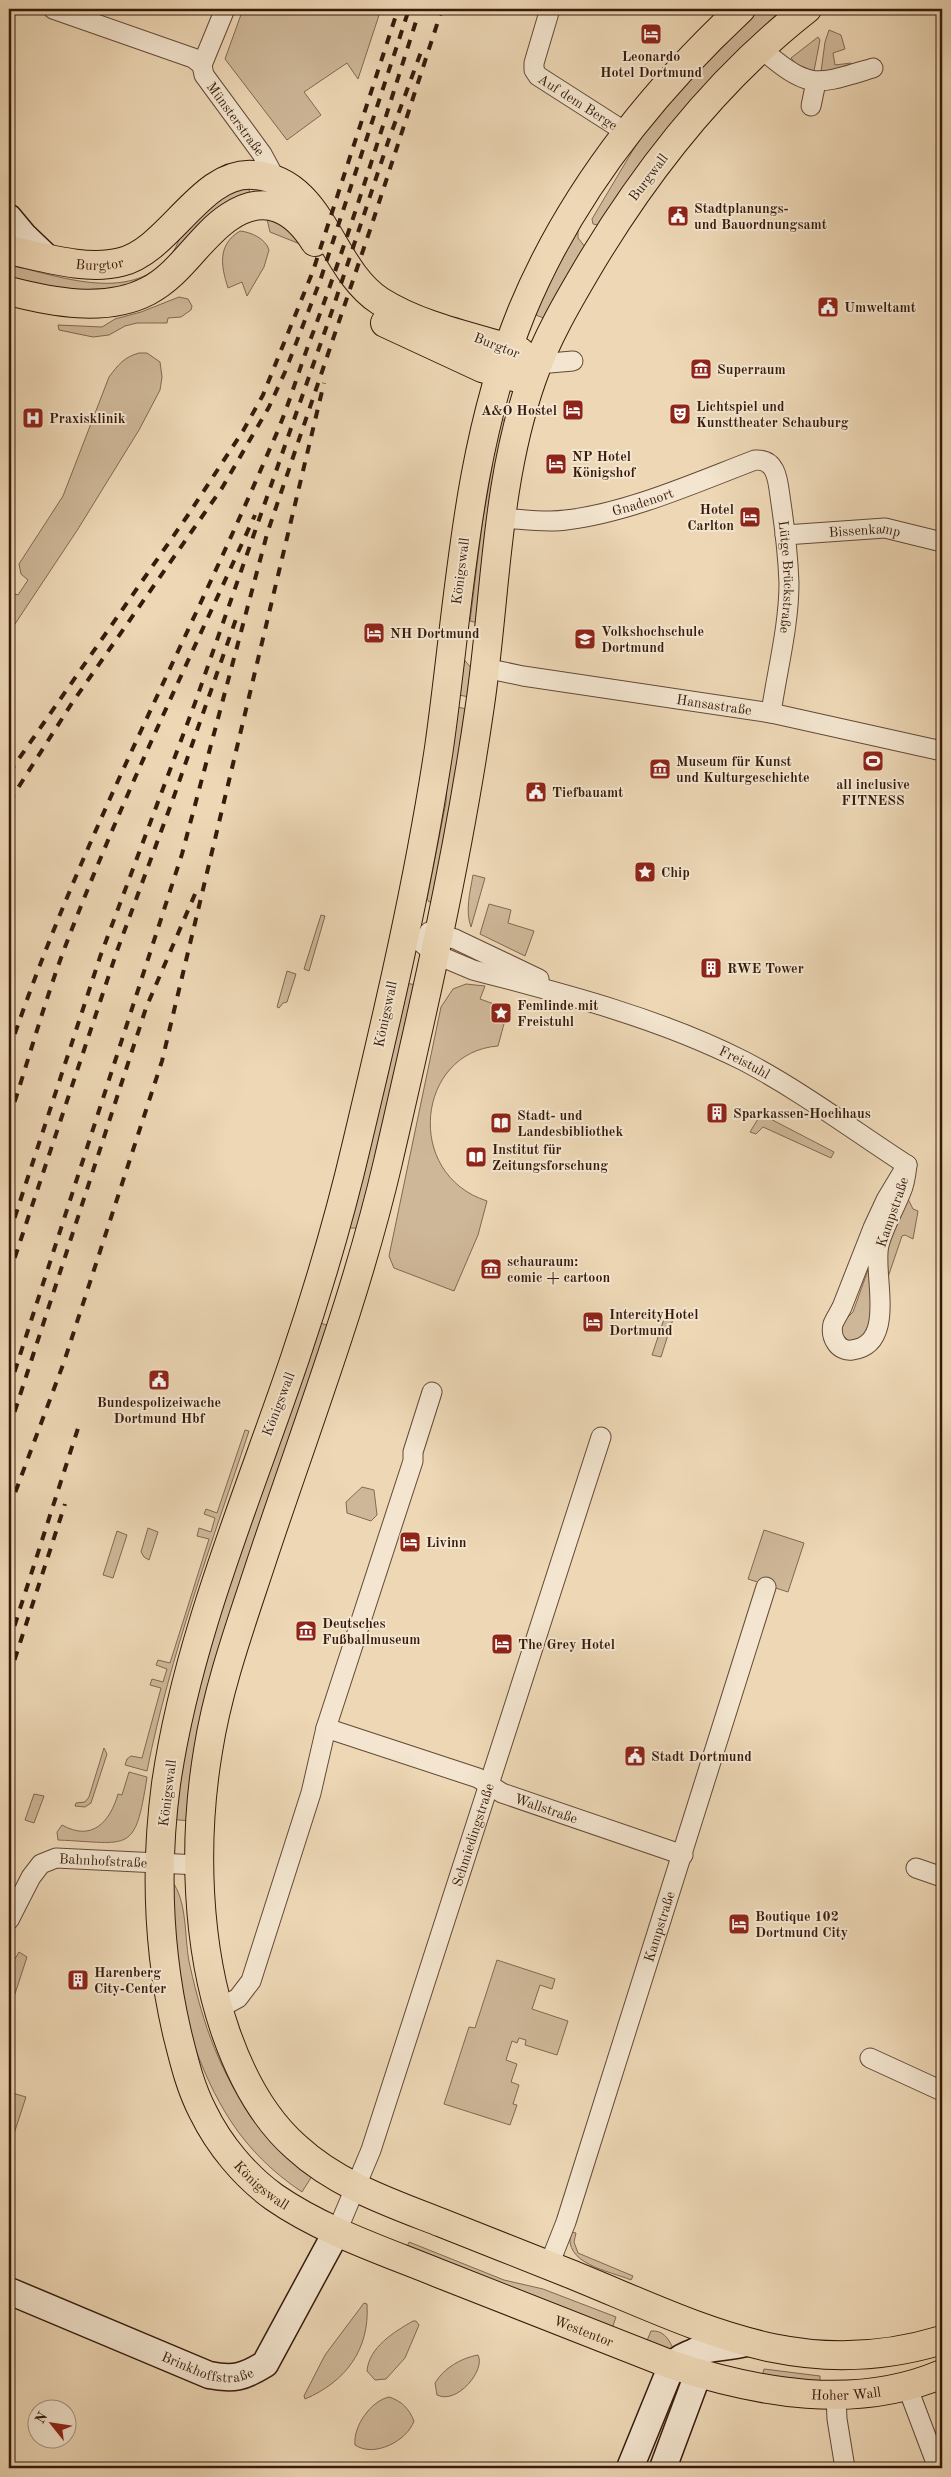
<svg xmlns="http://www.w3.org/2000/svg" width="951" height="2477" font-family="'Old Standard TT',serif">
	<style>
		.green { fill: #ceb798; stroke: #826852 }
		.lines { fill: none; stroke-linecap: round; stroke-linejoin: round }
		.street-casing { stroke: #644936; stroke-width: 21 }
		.secondary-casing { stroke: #371a0b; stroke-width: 29 }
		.primary-casing { stroke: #371a0b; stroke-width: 30 }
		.street { stroke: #f3e5cf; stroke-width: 19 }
		.secondary { stroke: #f3e5cf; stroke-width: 26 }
		.primary { stroke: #edd7b5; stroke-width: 28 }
		.rail { stroke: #371a0b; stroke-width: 4; stroke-dasharray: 9 9; stroke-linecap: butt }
		.labels { text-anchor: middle; stroke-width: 4; stroke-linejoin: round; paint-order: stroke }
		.poi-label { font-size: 14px; font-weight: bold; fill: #371a0b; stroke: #f3e5cf; text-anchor: start }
		.street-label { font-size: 14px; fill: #371a0b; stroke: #f3e5cf }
	</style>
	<rect width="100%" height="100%" fill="#edd7b5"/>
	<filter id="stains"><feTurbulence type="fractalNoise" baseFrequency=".004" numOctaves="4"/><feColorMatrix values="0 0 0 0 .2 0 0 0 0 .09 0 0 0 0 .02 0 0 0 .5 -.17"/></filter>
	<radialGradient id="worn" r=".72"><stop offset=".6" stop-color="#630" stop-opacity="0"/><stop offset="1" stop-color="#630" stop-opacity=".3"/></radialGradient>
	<!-- green -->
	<g class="green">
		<path d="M243 9H381L358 79 347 63 304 92 321 115 287 140 225 59Z"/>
		<path d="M760 9H782L735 54 601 222 598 225 593 224 592 219 633 150 660 110Z"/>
		<path d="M829 30 841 35 845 49 833 53 835 65 851 63 852 65 833 71 821 72 825 42Z"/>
		<path d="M818 37 820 40 814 71 796 64 791 58Z"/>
		<path d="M248 186 250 194 173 260 134 284 84 294 9 282V265C61 276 134 306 173 252 177 246 179 238 184 232 191 223 209 202 219 197 228 193 239 190 248 186Z"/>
		<path d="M267 219 289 226 300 244 270 232Z"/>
		<path d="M578 226V238L586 248 549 320 533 314Z"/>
		<path d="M240 231C251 232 266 239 269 250L264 267 247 296 242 282 228 288C221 266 217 245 240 231Z"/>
		<path d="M179 297 188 299 192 306 191 310 181 317 168 318 167 323H137L125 326 109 335 93 337 59 330 58 325 102 327 115 319 141 312Z"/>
		<path d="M139 353H147L160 362 162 377 160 390 139 430 78 529 9 633V592L18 595 28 580 21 574 19 564 63 496 109 377C118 365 124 357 139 353Z"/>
		<path d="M496 418 508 421 478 623 470 621 482 525 492 466 491 452Z"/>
		<path d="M461 656 472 669 469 697 454 694Z"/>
		<path d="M452 706 467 709 454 795 432 901 429 902 427 899 446 802Z"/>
		<path d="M473 875 485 878 471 927C465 911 470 892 473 875Z"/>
		<path d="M489 904 511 910 508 923 534 931 525 956 480 934Z"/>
		<path d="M321 915 325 916 309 971 304 969Z"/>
		<path d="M287 971 296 974 287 1002 283 1003 279 1008 277 1007Z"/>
		<path d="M401 982 416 985 371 1186 358 1228H347Z"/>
		<path d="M466 984 485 986 480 999 508 1009 498 1046C417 1052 403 1174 487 1201L478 1235 454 1291 394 1268 389 1256 441 1007 453 989Z"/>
		<path d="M761 1114 834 1152 831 1158 763 1127 756 1134 750 1132Z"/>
		<path d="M908 1199 913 1209 918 1211 913 1239 905 1235 902 1236 885 1286 884 1251Z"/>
		<path d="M868 1270 871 1271 875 1305 865 1339 848 1342 842 1334 841 1324 853 1312Z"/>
		<path d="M665 1316 673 1319 661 1357 652 1355Z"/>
		<path d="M317 1322 330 1326 189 1821 170 1819 192 1693Z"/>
		<path d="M245 1430 249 1431C212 1543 170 1655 147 1771L125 1765 127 1759 131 1756 142 1758 161 1688 150 1685 152 1679 163 1682 167 1669 156 1665 158 1660 170 1663 209 1539 197 1536 199 1528 211 1532 215 1518 204 1514 206 1509 217 1513Z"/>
		<path d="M362 1487 374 1490 377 1515 371 1521 347 1513 346 1502Z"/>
		<path d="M148 1528 158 1532 149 1560 144 1557 141 1552Z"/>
		<path d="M764 1530 804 1543 788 1592 748 1579Z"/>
		<path d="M117 1531 127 1535 113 1578 103 1575Z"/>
		<path d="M104 1748 107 1754 91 1803 85 1807 75 1806 76 1803 85 1802 89 1797Z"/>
		<path d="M129 1772 147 1777C135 1855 130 1843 58 1840L57 1832 62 1825C92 1842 110 1822 118 1794L122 1795Z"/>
		<path d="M34 1794 44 1796 34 1823 25 1820Z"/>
		<path d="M174 1884C188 1907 184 1940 190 1966 203 2024 220 2075 257 2123 272 2142 294 2159 312 2176L302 2192C241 2151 214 2102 190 2034 183 2014 175 1990 173 1968 170 1941 171 1912 170 1885Z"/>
		<path d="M19 1952 27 1957 9 2012V1969Z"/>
		<path d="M497 1960 555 1979 552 1989 540 1985 532 2009 568 2021 557 2055 525 2045 526 2040 519 2038 517 2043 512 2041 506 2060 517 2064 511 2082 519 2085 513 2104 517 2105 510 2125 444 2104 469 2027 475 2028Z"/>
		<path d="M9 2092 26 2097 9 2149Z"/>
		<path d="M571 2232 576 2233 574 2242 578 2253 633 2276 631 2280C610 2271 562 2264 571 2232Z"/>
		<path d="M409 2242 504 2280 543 2289 616 2317 612 2329 407 2247Z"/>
		<path d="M364 2303 367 2304C370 2350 345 2382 305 2399L304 2396 325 2355Z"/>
		<path d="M413 2321H416L419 2325 405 2358 386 2379 375 2380 367 2371C369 2347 394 2332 413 2321Z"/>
		<path d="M651 2331C663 2330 668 2338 673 2348L671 2351 646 2343Z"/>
		<path d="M478 2355C486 2370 457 2405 437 2395L435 2383C444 2368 461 2358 478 2355Z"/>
		<path d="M764 2369 820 2376V2383L762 2376Z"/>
		<path d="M389 2397C402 2401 409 2409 414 2421 407 2441 374 2458 355 2445 353 2426 371 2401 389 2397Z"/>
	</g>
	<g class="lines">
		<!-- street casing -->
		<g class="street-casing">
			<g id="street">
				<path id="s1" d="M53 9 193 58 202 65 204 75 262 154 276 180"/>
				<path id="s2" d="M550 9 534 63V70L538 76 627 133"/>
				<path d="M760 48C810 90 813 86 873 68"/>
				<path d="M202 65 225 9"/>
				<path d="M811 106 816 82"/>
				<path d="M538 364 573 361"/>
				<path id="s3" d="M501 518C522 519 545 523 566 520 628 513 697 482 755 460 779 458 778 486 781 503 785 530 788 556 789 583 789 626 777 671 771 713"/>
				<path id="s4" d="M785 535 885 528 942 542"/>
				<path id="s5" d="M485 668 523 676 771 713 942 751"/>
				<path id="s6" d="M404 928 435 954 473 970C565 994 659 1018 744 1061 801 1091 853 1130 907 1165"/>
				<path d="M429 932 455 939 539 979"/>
				<path d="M907 1165C906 1174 905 1184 901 1192 894 1210 884 1226 879 1245 872 1273 898 1344 852 1350 838 1352 830 1337 833 1324 835 1319 839 1313 842 1307L873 1228 886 1200Z"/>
				<path id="s7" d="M326 1728 478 1778 502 1793 683 1855"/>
				<path d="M916 1868 942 1877"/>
				<path id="s8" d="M9 1920 31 1877 41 1864 56 1858 199 1865"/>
				<path d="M218 2009 238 1998 251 1981 311 1793 326 1728 413 1461V1452L432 1392"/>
				<path d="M870 2058 942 2091"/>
				<path id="s9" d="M337 2231 371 2150 601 1437"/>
				<path id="s10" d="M549 2265 566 2222 766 1587"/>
				<path d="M907 2386 938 2468"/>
				<path d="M836 2395 837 2419 845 2468"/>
			</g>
		</g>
		<!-- secondary casing -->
		<g class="secondary-casing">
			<g id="secondary">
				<path d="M9 218 24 236 47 258"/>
				<path id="s11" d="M9 2291 209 2375C234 2380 244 2377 265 2364L337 2231"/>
				<path d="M630 2468 672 2365C693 2345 722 2350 749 2342"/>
				<path d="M663 2468 698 2374 696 2351"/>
			</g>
		</g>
		<!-- primary casing -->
		<g class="primary-casing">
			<g id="primary">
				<path id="s12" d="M741 9C650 94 570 195 522 311 465 451 460 600 439 748 419 881 388 1013 357 1143 340 1216 319 1287 295 1358 248 1497 187 1638 166 1784 155 1867 158 1951 177 2033 184 2061 190 2087 203 2112 219 2145 245 2176 274 2197 323 2231 384 2251 438 2273 516 2304 594 2335 672 2365 759 2393 855 2411 942 2374"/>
				<path d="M807 9C720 77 650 165 593 259 570 298 547 336 532 379 495 484 496 597 480 705 458 859 423 1010 388 1162 356 1299 305 1430 261 1563 241 1624 218 1687 208 1751 193 1841 196 1947 226 2033 241 2076 262 2117 296 2147 337 2185 391 2203 442 2223 484 2240 526 2256 568 2273 697 2325 799 2384 942 2340"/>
				<path id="s13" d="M9 250C43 257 86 271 121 262 170 250 201 170 254 175 324 181 329 268 380 301 421 327 474 337 519 351L526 357"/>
				<path d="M9 291C51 302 106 313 148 291 182 273 199 237 229 217 266 192 295 210 315 242"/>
				<path d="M385 323 482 368 518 378"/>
			</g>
		</g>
		<!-- street -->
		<use href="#street" class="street"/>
		<!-- secondary -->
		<use href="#secondary" class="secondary"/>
		<!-- primary -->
		<use href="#primary" class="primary"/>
		<!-- rail -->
		<g class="rail">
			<path d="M9 773 188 515 243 431 263 395 313 271 398 9"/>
			<path d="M9 802 72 703 222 488 269 407 285 372 320 281 409 9"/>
			<path d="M9 1051C79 842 185 648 271 446 286 414 296 379 308 346 350 235 384 121 420 9"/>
			<path d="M9 1119C28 1062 44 1003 65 947 121 800 190 658 255 515"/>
			<path d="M9 1235 100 957 195 703 333 308 389 139 421 52"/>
			<path d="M9 1275 117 951 173 799 236 619"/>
			<path d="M9 1389 182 854 267 534 371 227 442 9"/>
			<path d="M9 1429 146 1008 195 894"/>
			<path d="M9 1509 64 1362 162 1061 324 383"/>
			<path d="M9 1643 80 1422"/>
			<path d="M9 1677 65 1504"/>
		</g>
	</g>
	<!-- icons -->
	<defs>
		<g id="hotel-square" transform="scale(1.125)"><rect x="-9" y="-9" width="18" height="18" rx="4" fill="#8f2418" stroke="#f3e5cf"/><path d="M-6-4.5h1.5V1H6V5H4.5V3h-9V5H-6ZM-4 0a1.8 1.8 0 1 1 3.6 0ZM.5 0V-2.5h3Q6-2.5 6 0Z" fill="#fff"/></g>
		<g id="civic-square" transform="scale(1.125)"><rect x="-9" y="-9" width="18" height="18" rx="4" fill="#8f2418" stroke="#f3e5cf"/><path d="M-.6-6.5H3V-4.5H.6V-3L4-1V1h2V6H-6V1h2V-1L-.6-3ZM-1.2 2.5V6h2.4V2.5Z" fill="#fff"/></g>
		<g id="museum-square" transform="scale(1.125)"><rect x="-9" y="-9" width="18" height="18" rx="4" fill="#8f2418" stroke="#f3e5cf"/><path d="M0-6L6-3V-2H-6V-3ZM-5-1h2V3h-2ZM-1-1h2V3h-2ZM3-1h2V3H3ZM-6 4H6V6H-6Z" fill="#fff"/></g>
		<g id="theatre-square" transform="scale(1.125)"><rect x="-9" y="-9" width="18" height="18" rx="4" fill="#8f2418" stroke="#f3e5cf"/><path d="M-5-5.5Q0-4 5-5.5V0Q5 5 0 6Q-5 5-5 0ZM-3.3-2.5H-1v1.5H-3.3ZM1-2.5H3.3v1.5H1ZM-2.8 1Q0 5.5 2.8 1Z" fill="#fff"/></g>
		<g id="hospital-square" transform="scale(1.125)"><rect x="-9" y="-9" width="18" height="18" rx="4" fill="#8f2418" stroke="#f3e5cf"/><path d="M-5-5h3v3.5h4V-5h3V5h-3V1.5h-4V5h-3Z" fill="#fff"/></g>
		<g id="university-square" transform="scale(1.125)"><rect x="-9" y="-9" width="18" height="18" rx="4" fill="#8f2418" stroke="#f3e5cf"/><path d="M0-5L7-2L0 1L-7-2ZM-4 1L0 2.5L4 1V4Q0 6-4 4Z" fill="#fff"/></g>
		<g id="stadium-square" transform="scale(1.125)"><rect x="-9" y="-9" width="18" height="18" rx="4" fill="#8f2418" stroke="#f3e5cf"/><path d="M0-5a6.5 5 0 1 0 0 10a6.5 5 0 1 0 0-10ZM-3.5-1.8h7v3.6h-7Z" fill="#fff"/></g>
		<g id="sight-square" transform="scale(1.125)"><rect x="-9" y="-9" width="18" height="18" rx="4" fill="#8f2418" stroke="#f3e5cf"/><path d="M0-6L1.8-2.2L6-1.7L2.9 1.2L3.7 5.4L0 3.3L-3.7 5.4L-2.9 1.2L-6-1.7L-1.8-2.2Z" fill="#fff"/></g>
		<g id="building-square" transform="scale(1.125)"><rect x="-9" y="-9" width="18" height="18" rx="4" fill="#8f2418" stroke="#f3e5cf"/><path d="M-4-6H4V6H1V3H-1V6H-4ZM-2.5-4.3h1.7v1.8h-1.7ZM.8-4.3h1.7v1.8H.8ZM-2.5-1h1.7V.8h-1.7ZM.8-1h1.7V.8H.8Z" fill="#fff"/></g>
		<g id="library-square" transform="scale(1.125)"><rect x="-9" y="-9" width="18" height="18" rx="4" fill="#8f2418" stroke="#f3e5cf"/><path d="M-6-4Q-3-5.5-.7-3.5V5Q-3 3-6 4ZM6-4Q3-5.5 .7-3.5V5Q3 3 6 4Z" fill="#fff"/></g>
	</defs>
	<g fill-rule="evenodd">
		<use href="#hotel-square" x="651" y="34"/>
		<use href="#civic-square" x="678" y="216"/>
		<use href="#civic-square" x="828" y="307"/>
		<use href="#museum-square" x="701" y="369"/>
		<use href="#hotel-square" x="573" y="410"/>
		<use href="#theatre-square" x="680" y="414"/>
		<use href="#hospital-square" x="33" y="418"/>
		<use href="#hotel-square" x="556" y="464"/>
		<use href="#hotel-square" x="750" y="517"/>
		<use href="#hotel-square" x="374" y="633"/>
		<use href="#university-square" x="585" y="639"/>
		<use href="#stadium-square" x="873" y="761"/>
		<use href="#museum-square" x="660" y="769"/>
		<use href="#civic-square" x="536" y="792"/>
		<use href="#sight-square" x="645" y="872"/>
		<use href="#building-square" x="711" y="968"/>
		<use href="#sight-square" x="501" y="1013"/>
		<use href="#building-square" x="717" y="1113"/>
		<use href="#library-square" x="501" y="1123"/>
		<use href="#library-square" x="476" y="1157"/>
		<use href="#museum-square" x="491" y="1269"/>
		<use href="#hotel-square" x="593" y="1322"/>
		<use href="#civic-square" x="159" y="1380"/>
		<use href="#hotel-square" x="410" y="1542"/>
		<use href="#museum-square" x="306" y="1631"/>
		<use href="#hotel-square" x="502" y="1644"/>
		<use href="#civic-square" x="635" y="1756"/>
		<use href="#hotel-square" x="739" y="1924"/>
		<use href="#building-square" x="78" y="1980"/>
	</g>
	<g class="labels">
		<!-- poi labels -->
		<g class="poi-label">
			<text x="651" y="61" text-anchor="middle">Leonardo<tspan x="651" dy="16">Hotel Dortmund</tspan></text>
			<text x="694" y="213">Stadtplanungs-<tspan x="694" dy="16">und Bauordnungsamt</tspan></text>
			<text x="844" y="312">Umweltamt</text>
			<text x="717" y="374">Superraum</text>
			<text x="696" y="411">Lichtspiel und<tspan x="696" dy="16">Kunsttheater Schauburg</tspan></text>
			<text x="557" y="415" text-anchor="end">A&amp;O Hostel</text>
			<text x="49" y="423">Praxisklinik</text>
			<text x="572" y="461">NP Hotel<tspan x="572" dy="16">Königshof</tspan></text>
			<text x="734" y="514" text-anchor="end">Hotel<tspan x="734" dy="16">Carlton</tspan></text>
			<text x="601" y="636">Volkshochschule<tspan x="601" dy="16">Dortmund</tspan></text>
			<text x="390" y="638">NH Dortmund</text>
			<text x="676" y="766">Museum für Kunst<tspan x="676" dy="16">und Kulturgeschichte</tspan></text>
			<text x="873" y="789" text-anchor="middle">all inclusive<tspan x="873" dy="16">FITNESS</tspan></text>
			<text x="552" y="797">Tiefbauamt</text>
			<text x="661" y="877">Chip</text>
			<text x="727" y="973">RWE Tower</text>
			<text x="517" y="1010">Femlinde mit<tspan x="517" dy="16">Freistuhl</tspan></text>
			<text x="733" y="1118">Sparkassen-Hochhaus</text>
			<text x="517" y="1120">Stadt- und<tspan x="517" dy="16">Landesbibliothek</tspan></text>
			<text x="492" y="1154">Institut für<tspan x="492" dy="16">Zeitungsforschung</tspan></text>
			<text x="507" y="1266">schauraum:<tspan x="507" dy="16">comic + cartoon</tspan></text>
			<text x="609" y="1319">IntercityHotel<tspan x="609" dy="16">Dortmund</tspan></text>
			<text x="159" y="1407" text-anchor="middle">Bundespolizeiwache<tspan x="159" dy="16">Dortmund Hbf</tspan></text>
			<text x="426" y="1547">Livinn</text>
			<text x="322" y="1628">Deutsches<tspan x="322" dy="16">Fußballmuseum</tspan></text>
			<text x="518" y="1649">The Grey Hotel</text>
			<text x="651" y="1761">Stadt Dortmund</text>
			<text x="755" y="1921">Boutique 102<tspan x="755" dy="16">Dortmund City</tspan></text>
			<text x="94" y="1977">Harenberg<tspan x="94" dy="16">City-Center</tspan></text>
		</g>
		<!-- street labels -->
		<g class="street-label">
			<text dy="5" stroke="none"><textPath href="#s2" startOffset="118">Auf dem Berge</textPath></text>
			<text dy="5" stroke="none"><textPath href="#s1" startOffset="224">Münsterstraße</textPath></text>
			<text transform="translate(648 177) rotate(-53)" y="5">Burgwall</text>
			<text dy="5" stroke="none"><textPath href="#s13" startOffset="92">Burgtor</textPath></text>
			<text transform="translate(497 345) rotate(21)" y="5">Burgtor</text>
			<text dy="5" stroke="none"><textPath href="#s3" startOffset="144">Gnadenort</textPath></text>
			<text dy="5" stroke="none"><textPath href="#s4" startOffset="80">Bissenkamp</textPath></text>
			<text transform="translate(460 571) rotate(-83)" y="5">Königswall</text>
			<text dy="5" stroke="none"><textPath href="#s3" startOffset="395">Lütge Brückstraße</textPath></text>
			<text dy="5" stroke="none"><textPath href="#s5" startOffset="232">Hansastraße</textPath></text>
			<text transform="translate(385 1014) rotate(-78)" y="5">Königswall</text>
			<text dy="5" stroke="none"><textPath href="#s6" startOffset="369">Freistuhl</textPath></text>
			<text transform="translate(892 1212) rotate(-71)" y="5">Kampstraße</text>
			<text transform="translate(278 1404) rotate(-69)" y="5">Königswall</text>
			<text transform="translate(167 1793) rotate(-83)" y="5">Königswall</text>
			<text dy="5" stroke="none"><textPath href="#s7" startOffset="235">Wallstraße</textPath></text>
			<text dy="5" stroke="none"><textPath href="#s9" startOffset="419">Schmiedingstraße</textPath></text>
			<text dy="5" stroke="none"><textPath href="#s8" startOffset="128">Bahnhofstraße</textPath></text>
			<text dy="5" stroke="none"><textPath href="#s10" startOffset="356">Kampstraße</textPath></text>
			<text dy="5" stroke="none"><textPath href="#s12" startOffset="2324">Königswall</textPath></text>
			<text dy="5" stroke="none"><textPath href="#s12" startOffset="2679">Westentor</textPath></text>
			<text dy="5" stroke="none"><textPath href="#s11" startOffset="214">Brinkhoffstraße</textPath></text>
			<text dy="5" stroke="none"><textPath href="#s12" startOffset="2951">Hoher Wall</textPath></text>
		</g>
	</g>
	<!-- margin -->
	<rect width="951" height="2477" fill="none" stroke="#edd7b5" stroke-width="30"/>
	<rect x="10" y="10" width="931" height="2457" fill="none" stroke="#371a0b" stroke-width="2.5"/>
	<rect x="15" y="15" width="921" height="2447" fill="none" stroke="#371a0b"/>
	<!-- north arrow -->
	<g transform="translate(52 2424) rotate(300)"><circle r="24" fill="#f3e5cf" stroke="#a89481"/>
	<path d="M0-4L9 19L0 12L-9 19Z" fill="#8f2418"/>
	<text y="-8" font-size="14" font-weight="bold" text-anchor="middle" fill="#371a0b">N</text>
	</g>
	<rect width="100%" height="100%" filter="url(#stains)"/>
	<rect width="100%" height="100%" fill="url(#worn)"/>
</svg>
